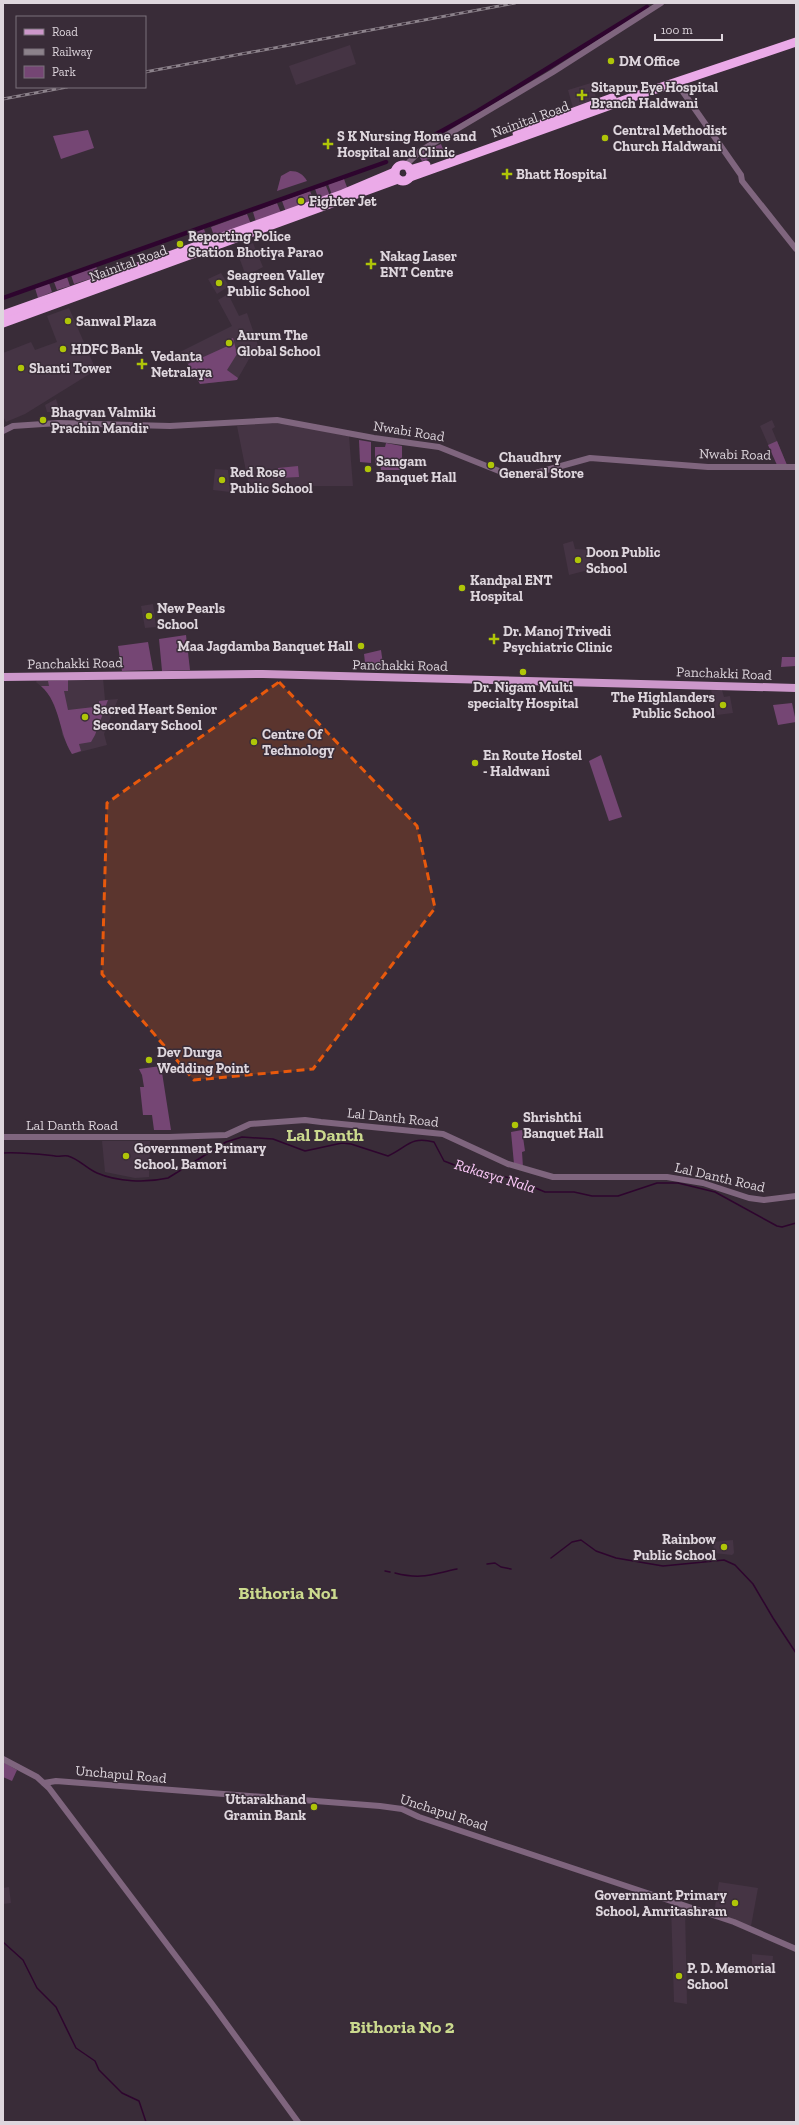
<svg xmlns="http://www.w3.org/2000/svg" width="799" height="2125" font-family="'Zilla Slab',serif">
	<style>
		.built { fill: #453444 }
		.green { fill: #754674 }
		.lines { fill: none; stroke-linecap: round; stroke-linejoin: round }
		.stream { stroke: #2e052e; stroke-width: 1.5 }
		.canal { stroke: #2e052e; stroke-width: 4.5 }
		.minor { stroke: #7f657e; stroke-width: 6 }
		.major { stroke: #cc97ca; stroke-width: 8 }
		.highway { stroke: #ebaae8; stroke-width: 9 }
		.rail-casing { stroke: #8c828b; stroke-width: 3 }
		.rail { stroke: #392c38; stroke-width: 1.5; stroke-dasharray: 4.5; stroke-linecap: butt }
		.marked { fill: #e8590c; fill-opacity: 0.2; stroke: #e8590c; stroke-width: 3; stroke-dasharray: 8 5; stroke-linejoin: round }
		.poi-dot { fill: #afc508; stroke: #392c38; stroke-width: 1.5 }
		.labels { text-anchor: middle; stroke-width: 3; stroke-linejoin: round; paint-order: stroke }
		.poi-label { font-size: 14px; font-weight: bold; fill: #ded6dd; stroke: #392c38; text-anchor: start }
		.street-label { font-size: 14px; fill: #ded6dd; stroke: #392c38 }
		.water-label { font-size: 15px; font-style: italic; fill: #fdcafa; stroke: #392c38 }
		.district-label { font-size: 18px; font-weight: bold; fill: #cbda8e; stroke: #392c38 }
	</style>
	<rect width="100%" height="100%" fill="#392c38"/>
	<!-- built -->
	<g class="built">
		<path d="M350 45 356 64 296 85 289 66Z"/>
		<path d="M591 83 597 100 573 108 568 90Z"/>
		<path d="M253 243 263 267 246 276 236 249Z"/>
		<path d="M221 273 229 286 217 294 208 279Z"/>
		<path d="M228 294 239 316 247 313 261 354 249 359 237 380 200 384 180 352 232 326 218 300Z"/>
		<path d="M69 308 96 370 25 414 6 422 3 416V353L31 342 35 350 57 342 47 316Z"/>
		<path d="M56 399 60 412H47L45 405Z"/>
		<path d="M772 420 775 427 772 429 787 465H777L760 426Z"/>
		<path d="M266 423 287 424 349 436 353 486H312L250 491 237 426Z"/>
		<path d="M215 469 228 470 230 492 213 490Z"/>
		<path d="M573 541 575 549 589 550 592 569 569 575 563 544Z"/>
		<path d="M153 604 156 627 145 628 141 606Z"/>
		<path d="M103 678 105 700 118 699 104 734 107 745 72 754 62 734 61 723 49 693 36 682 38 679Z"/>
		<path d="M711 690H722L724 697 730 696 733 713 717 715Z"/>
		<path d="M102 1141H150L149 1177 135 1178 105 1172Z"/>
		<path d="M733 1540 734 1553 732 1555 714 1553 713 1542Z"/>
		<path d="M719 1882 758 1888 751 1926 714 1913Z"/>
		<path d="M9 1887 11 1903 3 1904V1888Z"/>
		<path d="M672 1903 685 1908 687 2004 674 2002 671 1905Z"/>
		<path d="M752 1954 773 1956 772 1969 752 1967Z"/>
	</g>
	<!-- green -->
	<g class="green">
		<path d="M88 130 94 148 61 159 53 136Z"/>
		<path d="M441 144 445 154 422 161 420 158 423 152Z"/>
		<path d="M290 171C298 171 303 174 307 181L277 191 281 176Z"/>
		<path d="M344 179 348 190 332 195 328 184Z"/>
		<path d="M326 186 330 196 319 200 315 189Z"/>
		<path d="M310 191 314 201 286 212 282 201Z"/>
		<path d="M277 203 281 213 256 222 253 212Z"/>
		<path d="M247 214 251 224 214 236 211 227Z"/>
		<path d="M204 229 207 238 193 243 189 234Z"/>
		<path d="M96 266 99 276 74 284 71 275Z"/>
		<path d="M67 277 70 286 57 290 54 282Z"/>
		<path d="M49 283 52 292 38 298 35 288Z"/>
		<path d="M233 338 237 354 227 370 238 378 237 380 200 384 188 364 232 344 231 339Z"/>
		<path d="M359 440 371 442V463L360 462Z"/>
		<path d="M777 441 787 465H777L768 445Z"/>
		<path d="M386 443 402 446V470H381L380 464 375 463V447H385Z"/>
		<path d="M298 466 299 477 278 478V468Z"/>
		<path d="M186 635 190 670 162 671 159 639Z"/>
		<path d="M148 642 153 670 122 671 118 646Z"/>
		<path d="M381 650 384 671H366L364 654Z"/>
		<path d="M782 657H796V666L781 667Z"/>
		<path d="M68 680V691H64L68 710 94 707V705L99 704V701L108 700 95 735 91 742 79 744 81 751 72 754C58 732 61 704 41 686H49L48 681Z"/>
		<path d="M792 703 796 722 778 725 773 705Z"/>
		<path d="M601 755 622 817 609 821 589 761Z"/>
		<path d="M161 1066 171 1130H154L152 1115H143L140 1087H144L142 1075 139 1069Z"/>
		<path d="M522 1130 525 1151 522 1152 523 1167 514 1164 511 1132Z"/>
		<path d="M3 1762 17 1770 12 1781 3 1777Z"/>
	</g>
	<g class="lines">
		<!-- stream -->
		<g class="stream">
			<path d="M3 1153C21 1152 37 1154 55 1156 59 1157 64 1155 68 1156 79 1159 87 1169 97 1173 118 1182 146 1183 168 1178L226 1142 242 1137 273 1139 305 1151 342 1143 351 1144 388 1156C408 1147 410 1136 434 1142L444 1161 457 1166 514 1179 545 1192H574L592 1196H618L657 1183H678L715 1192 777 1226 782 1227 796 1223"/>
			<path d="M551 1558 572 1542 581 1540 596 1551 616 1558 663 1566 724 1560 735 1565 753 1584 773 1618 796 1653"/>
			<path d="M487 1564 495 1563 501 1567 511 1569"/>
			<path d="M385 1571 390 1572"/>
			<path d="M395 1573C422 1580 432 1574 457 1569"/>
			<path d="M3 1942 23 1960 37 1988 56 2007 76 2048 95 2061 99 2070 122 2093 139 2101 146 2122"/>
		</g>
		<!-- canal -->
		<g class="canal">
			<path d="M431 137 478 111 647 7"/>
			<path d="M3 298 386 162"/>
		</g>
		<!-- minor -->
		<g class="minor">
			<path d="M676 82 741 175 742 181 796 249"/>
			<path d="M406 165 420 151 553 72 661 3"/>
			<path d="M3 431 13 426 58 423 170 426 277 420 374 438 439 447 499 471 511 474H532L590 458 708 467H796"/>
			<path d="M3 1137H169L226 1135 250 1124 305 1120 321 1122 443 1134 508 1164 553 1177H667L703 1183 749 1198 764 1200 796 1196"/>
			<path d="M3 1759 37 1777 49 1788 212 2004 298 2122"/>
			<path d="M44 1783 56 1781 380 1806 402 1809 419 1817 734 1922 796 1949"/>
		</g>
		<!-- major -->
		<path class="major" d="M3 677 263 674 796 688"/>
		<!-- highway -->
		<g class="highway">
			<path d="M517 133 612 98"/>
			<circle cx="403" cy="173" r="8"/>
			<path d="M410 170 426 165"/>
			<path d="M410 177 647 92 796 42"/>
			<path d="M3 315 343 194 395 172"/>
			<path d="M3 323 398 179"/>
		</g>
		<!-- rail casing -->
		<g class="rail-casing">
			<g id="rail">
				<path d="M145 72 515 3"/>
				<path d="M3 99 67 87"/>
			</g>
		</g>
		<!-- rail -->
		<use href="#rail" class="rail"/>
	</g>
	<!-- marked area -->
	<path class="marked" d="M279 682 417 826 435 908 313 1069 194 1080 102 974 107 803Z"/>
	<!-- markers -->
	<g class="poi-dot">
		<circle cx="611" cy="61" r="4"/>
		<path d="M580 89h4v4h4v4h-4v4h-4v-4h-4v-4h4z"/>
		<circle cx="605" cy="138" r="4"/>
		<path d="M326 138h4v4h4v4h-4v4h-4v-4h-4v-4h4z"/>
		<path d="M505 168h4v4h4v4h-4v4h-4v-4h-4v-4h4z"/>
		<circle cx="301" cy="201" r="4"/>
		<circle cx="180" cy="244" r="4"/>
		<path d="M369 258h4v4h4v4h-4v4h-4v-4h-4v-4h4z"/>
		<circle cx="219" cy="283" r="4"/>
		<circle cx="68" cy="321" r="4"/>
		<circle cx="229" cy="343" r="4"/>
		<circle cx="63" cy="349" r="4"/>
		<path d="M140 358h4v4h4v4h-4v4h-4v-4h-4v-4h4z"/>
		<circle cx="21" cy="368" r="4"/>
		<circle cx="43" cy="420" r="4"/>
		<circle cx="491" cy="465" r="4"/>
		<circle cx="368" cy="469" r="4"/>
		<circle cx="222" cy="480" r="4"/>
		<circle cx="578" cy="560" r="4"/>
		<circle cx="462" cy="588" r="4"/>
		<circle cx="149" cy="616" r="4"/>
		<path d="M492 633h4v4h4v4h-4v4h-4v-4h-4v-4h4z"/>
		<circle cx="361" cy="646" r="4"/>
		<circle cx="523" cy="672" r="4"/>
		<circle cx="723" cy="705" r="4"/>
		<circle cx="85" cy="717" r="4"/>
		<circle cx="254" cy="742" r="4"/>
		<circle cx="475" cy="763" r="4"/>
		<circle cx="149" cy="1060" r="4"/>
		<circle cx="515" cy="1125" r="4"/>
		<circle cx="126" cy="1156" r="4"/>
		<circle cx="724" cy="1547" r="4"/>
		<circle cx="314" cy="1807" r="4"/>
		<circle cx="735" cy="1903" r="4"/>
		<circle cx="679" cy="1976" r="4"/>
	</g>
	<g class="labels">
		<!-- poi labels -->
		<g class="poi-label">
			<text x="619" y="66">DM Office</text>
			<text x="591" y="92">Sitapur Eye Hospital<tspan x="591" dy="16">Branch Haldwani</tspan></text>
			<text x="613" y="135">Central Methodist<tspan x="613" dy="16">Church Haldwani</tspan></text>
			<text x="337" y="141">S K Nursing Home and<tspan x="337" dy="16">Hospital and Clinic</tspan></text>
			<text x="516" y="179">Bhatt Hospital</text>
			<text x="309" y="206">Fighter Jet</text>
			<text x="188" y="241">Reporting Police<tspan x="188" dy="16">Station Bhotiya Parao</tspan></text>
			<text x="380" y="261">Nakag Laser<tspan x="380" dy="16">ENT Centre</tspan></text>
			<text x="227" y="280">Seagreen Valley<tspan x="227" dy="16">Public School</tspan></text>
			<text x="76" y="326">Sanwal Plaza</text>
			<text x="237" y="340">Aurum The<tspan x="237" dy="16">Global School</tspan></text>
			<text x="71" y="354">HDFC Bank</text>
			<text x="151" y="361">Vedanta<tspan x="151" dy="16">Netralaya</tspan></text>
			<text x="29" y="373">Shanti Tower</text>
			<text x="51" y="417">Bhagvan Valmiki<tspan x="51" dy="16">Prachin Mandir</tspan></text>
			<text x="499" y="462">Chaudhry<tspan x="499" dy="16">General Store</tspan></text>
			<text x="376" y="466">Sangam<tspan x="376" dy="16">Banquet Hall</tspan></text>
			<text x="230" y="477">Red Rose<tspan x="230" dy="16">Public School</tspan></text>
			<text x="586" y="557">Doon Public<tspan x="586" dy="16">School</tspan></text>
			<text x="470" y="585">Kandpal ENT<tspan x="470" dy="16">Hospital</tspan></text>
			<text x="157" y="613">New Pearls<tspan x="157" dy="16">School</tspan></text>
			<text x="503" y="636">Dr. Manoj Trivedi<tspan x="503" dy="16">Psychiatric Clinic</tspan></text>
			<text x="353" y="651" text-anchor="end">Maa Jagdamba Banquet Hall</text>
			<text x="523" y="692" text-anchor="middle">Dr. Nigam Multi<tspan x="523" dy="16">specialty Hospital</tspan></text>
			<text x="715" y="702" text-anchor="end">The Highlanders<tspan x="715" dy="16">Public School</tspan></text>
			<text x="93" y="714">Sacred Heart Senior<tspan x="93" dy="16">Secondary School</tspan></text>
			<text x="262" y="739">Centre Of<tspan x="262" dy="16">Technology</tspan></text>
			<text x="483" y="760">En Route Hostel<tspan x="483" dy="16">- Haldwani</tspan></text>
			<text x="157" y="1057">Dev Durga<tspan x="157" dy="16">Wedding Point</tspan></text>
			<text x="523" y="1122">Shrishthi<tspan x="523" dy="16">Banquet Hall</tspan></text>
			<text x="134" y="1153">Government Primary<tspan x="134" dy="16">School, Bamori</tspan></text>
			<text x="716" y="1544" text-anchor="end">Rainbow<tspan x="716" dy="16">Public School</tspan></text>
			<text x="306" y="1804" text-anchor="end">Uttarakhand<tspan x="306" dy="16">Gramin Bank</tspan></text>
			<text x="727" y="1900" text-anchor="end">Governmant Primary<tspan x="727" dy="16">School, Amritashram</tspan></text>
			<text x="687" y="1973">P. D. Memorial<tspan x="687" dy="16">School</tspan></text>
		</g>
		<!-- street labels -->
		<g class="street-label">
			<text transform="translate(530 119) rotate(-20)" y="5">Nainital Road</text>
			<text transform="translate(128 263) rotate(-20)" y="5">Nainital Road</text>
			<text transform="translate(409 431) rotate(9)" y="5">Nwabi Road</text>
			<text transform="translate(735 454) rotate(1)" y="5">Nwabi Road</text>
			<text transform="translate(75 663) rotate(-1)" y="5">Panchakki Road</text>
			<text transform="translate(400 665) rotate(1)" y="5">Panchakki Road</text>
			<text transform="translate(724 673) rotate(2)" y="5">Panchakki Road</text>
			<text transform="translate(393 1117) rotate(6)" y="5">Lal Danth Road</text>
			<text x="72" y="1130">Lal Danth Road</text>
			<text transform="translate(720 1177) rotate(13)" y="5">Lal Danth Road</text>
			<text transform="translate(121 1774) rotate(5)" y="5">Unchapul Road</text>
			<text transform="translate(444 1812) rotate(18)" y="5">Unchapul Road</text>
		</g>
		<!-- water labels -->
		<g class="water-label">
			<text transform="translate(495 1176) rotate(17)" y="5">Rakasya Nala</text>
		</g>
		<!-- district labels -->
		<g class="district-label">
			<text x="325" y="1141">Lal Danth</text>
			<text x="288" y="1599">Bithoria No1</text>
			<text x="402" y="2033">Bithoria No 2</text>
		</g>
	</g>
	<!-- border -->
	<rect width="799" height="2125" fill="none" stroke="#ded6dd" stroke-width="8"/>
	<!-- legend -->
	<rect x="16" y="16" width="130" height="72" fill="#392c38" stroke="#7b707a"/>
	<rect x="24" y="29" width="20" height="6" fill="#cc97ca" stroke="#7b707a"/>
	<text x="52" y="36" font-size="12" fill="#ded6dd">Road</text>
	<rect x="24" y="49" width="20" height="6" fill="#8c828b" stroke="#7b707a"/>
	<text x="52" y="56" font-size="12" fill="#ded6dd">Railway</text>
	<rect x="24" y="66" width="20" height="12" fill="#754674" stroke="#7b707a"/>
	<text x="52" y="76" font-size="12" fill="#ded6dd">Park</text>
	<!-- scale -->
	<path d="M655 34v6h67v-6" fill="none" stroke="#ded6dd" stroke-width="2"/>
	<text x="661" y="34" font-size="12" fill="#ded6dd" stroke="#392c38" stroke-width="3" paint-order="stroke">100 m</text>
</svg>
